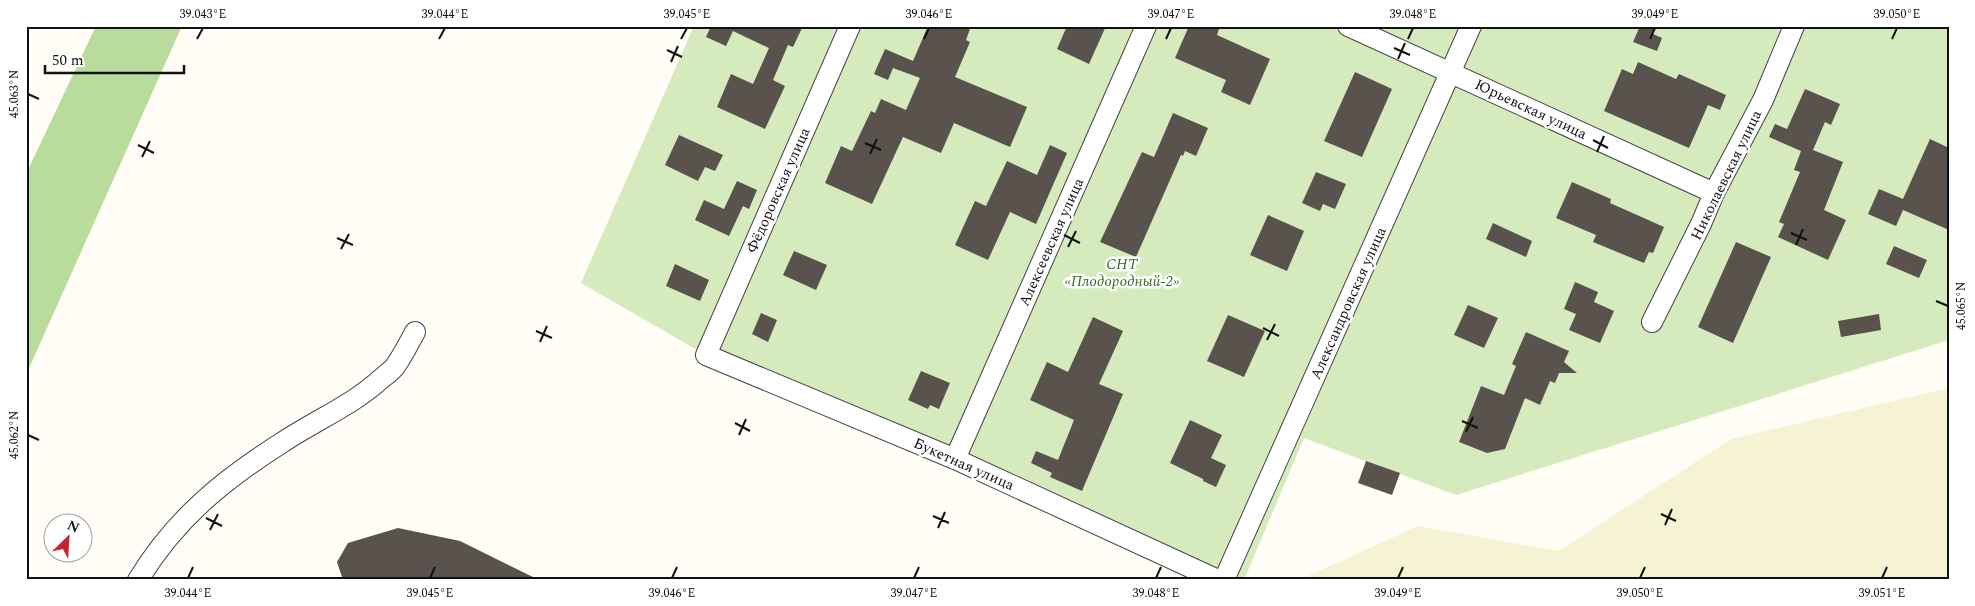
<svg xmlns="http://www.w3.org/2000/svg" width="1975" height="606" font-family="Spectral,serif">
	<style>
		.farmland { fill: #f6f3d4 }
		.green { fill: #d5ebbd }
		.forest { fill: #b9dc9c }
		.building { fill: #5a524d }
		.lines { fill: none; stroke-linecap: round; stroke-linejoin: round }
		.minor-casing { stroke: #444; stroke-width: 22 }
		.minor { stroke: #fff; stroke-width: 20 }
		.ticks { fill: none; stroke: #111; stroke-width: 2 }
		.labels { text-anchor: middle; stroke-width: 5; stroke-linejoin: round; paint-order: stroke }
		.street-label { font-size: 15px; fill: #111; stroke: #fff }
		.park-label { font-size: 15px; font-style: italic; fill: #2f6b1f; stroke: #fff }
		.neatline { fill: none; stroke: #111; stroke-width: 2 }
		.ticks-label { font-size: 12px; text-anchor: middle; fill: #111 }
	</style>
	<rect width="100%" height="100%" fill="#fffdf5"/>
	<!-- farmland -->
	<path class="farmland" d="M1949 388V580H1299L1418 526 1559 551 1731 439Z"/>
	<!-- green -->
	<path class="green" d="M694 26H1949V340L1456 495 1304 438 1244 580H1204L725 366 581 283Z"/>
	<!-- forest -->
	<path class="forest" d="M96 26H182L26 375V174Z"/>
	<!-- building -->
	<g class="building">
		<path d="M711 26H803L793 47 788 45 773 80 785 86 765 129 717 107 731 74 753 84 769 48 733 31 726 46 706 37Z"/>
		<path d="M928 26H971L966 40 970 42 955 77 1027 107 1010 147 954 123 941 153 903 137 872 204 825 183 841 146 852 151 871 111 875 113 881 99 906 110 920 78 893 68 888 80 874 74 885 49 913 61Z"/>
		<path d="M1067 26H1106L1089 64 1057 49Z"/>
		<path d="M1189 26H1220L1217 35 1270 59 1250 105 1221 92 1226 80 1175 58Z"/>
		<path d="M1640 26H1656L1653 34 1662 38 1657 51 1633 42Z"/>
		<path d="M1638 62 1676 79 1679 74 1726 95 1720 110 1708 105 1689 148 1604 111 1622 69 1633 74Z"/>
		<path d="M1355 72 1392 89 1362 157 1324 141Z"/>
		<path d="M1805 89 1840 104 1831 125 1825 122 1813 150 1843 162 1824 210 1846 220 1828 260 1778 237 1784 224 1779 222 1800 172 1794 170 1801 151 1769 137 1775 124 1787 129Z"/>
		<path d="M1173 113 1208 128 1196 156 1185 151 1183 156 1181 155 1136 257 1100 242 1142 152 1154 157Z"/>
		<path d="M679 135 723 155 715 171 705 167 698 181 665 165Z"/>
		<path d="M1930 139 1949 148V230L1903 210 1896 226 1868 214 1879 189 1903 199Z"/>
		<path d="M1050 145 1067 153 1036 224 1010 212 988 260 955 245 975 201 986 206 1007 161 1037 175Z"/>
		<path d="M1316 172 1346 184 1335 209 1323 204 1320 211 1302 203Z"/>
		<path d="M737 181 757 190 749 209 743 206 729 236 695 220 704 200 724 209Z"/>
		<path d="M1572 182 1611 199 1610 203 1664 227 1653 253 1649 252 1644 263 1593 242 1596 235 1556 218Z"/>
		<path d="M1268 215 1304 231 1287 271 1250 255Z"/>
		<path d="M1493 223 1532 241 1526 257 1486 239Z"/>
		<path d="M1736 242 1771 257 1733 343 1698 327Z"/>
		<path d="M1894 246 1927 260 1919 278 1886 264Z"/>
		<path d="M794 251 827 265 816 290 783 275Z"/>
		<path d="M675 264 709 280 700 301 666 286Z"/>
		<path d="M1575 282 1598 292 1594 302 1614 311 1600 343 1569 330 1576 314 1564 309Z"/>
		<path d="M1468 305 1498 318 1484 348 1454 335Z"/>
		<path d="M761 313 777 320 768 342 752 334Z"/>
		<path d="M1879 314 1881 330 1841 337 1838 321Z"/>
		<path d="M1228 315 1265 331 1244 377 1207 361Z"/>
		<path d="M1093 317 1123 331 1099 384 1123 394 1082 491 1050 477 1052 473 1031 463 1036 451 1058 460 1074 420 1030 400 1047 362 1068 372Z"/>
		<path d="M1526 332 1569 351 1564 362 1577 373H1559L1555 383 1550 381 1540 405 1525 398 1505 449 1487 453 1459 442 1481 386 1504 395 1516 366 1512 364Z"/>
		<path d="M921 371 950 383 939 409 930 405 928 409 908 400Z"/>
		<path d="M1190 420 1222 435 1211 458 1226 465 1216 487 1203 481V479L1170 463Z"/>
		<path d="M1366 461 1400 473 1392 495 1358 483Z"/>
		<path d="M398 528 460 541 539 580H343L337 562 348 543Z"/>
	</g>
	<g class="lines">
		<!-- minor casing -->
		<g class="minor-casing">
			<g id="minor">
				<path d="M850 26 706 355 955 459 1218 580"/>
				<path d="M1348 26 1714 193"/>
				<path d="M1652 322 1701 224 1714 193 1763 100 1794 26"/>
				<path d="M955 459 1146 26"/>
				<path d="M138 580C176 518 223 480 283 442 316 420 353 405 382 378 387 374 393 370 396 365 403 355 409 343 415 332"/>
				<path d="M1224 580 1471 26"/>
			</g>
		</g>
		<!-- minor -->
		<use href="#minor" class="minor"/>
	</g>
	<!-- ticks -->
	<path class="ticks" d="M197 39 203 28M439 39 445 28M681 39 687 28M924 39 929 28M1166 39 1171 28M1408 39 1413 28M1650 39 1655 28M1892 39 1897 28M1394 48 1410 55M667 50 682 57M1398 59 1405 43M671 62 678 46M28 94 39 99M1593 140 1608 148M865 143 881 150M138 145 154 153M1597 152 1604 136M870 154 877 139M142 157 150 141M1791 233 1807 240M1064 235 1080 243M337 238 353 245M1796 245 1803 229M1068 247 1076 231M341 249 349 234M1936 301 1948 306M1263 328 1279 336M536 331 552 338M1267 340 1275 324M540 342 547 326M1462 421 1478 428M735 423 750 431M1466 432 1473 417M28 435 39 440M739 435 746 419M1661 514 1676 521M933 516 949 523M206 518 222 526M1665 525 1672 509M938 528 945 512M210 530 218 514M188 578 193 567M430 578 435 567M672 578 677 567M914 578 919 567M1156 578 1161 567M1398 578 1403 567M1640 578 1645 567M1882 578 1887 567"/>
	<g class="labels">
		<!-- street labels -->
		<g class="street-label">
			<text transform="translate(1531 109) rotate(25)" y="5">Юрьевская улица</text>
			<text transform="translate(1726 175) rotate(-64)" y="5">Николаевская улица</text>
			<text transform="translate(778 190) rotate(-66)" y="5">Фёдоровская улица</text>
			<text transform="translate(1051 242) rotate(-66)" y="5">Алексеевская улица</text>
			<text transform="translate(1348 303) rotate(-66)" y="5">Александровская улица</text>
			<text transform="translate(964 464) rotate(24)" y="5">Букетная улица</text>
		</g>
		<!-- park labels -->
		<g class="park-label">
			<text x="1122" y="269">СНТ<tspan x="1122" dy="17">«Плодородный-2»</tspan></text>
		</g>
	</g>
	<!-- border -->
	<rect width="1975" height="606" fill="none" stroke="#ffffff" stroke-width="55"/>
	<!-- north arrow -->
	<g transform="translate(68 538) rotate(25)"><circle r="24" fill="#ffffff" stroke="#a0a0a0"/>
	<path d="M0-4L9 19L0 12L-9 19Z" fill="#c4262e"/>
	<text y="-8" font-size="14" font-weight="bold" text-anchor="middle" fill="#111111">N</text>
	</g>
	<!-- scale -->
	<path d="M45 65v8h139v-8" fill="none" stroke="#111111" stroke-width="2.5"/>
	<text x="52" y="65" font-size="15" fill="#111111" stroke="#ffffff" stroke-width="4" paint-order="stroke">50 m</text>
	<rect x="28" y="28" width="1920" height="550" class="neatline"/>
	<g class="ticks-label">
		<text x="203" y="18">39.043°E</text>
		<text x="445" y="18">39.044°E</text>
		<text x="687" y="18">39.045°E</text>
		<text x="929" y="18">39.046°E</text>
		<text x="1171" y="18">39.047°E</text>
		<text x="1413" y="18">39.048°E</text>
		<text x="1655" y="18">39.049°E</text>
		<text x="1897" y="18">39.050°E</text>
		<text transform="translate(14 94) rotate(-90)" y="4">45.063°N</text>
		<text transform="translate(1961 306) rotate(-90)" y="4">45.065°N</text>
		<text transform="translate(14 435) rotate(-90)" y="4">45.062°N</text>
		<text x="188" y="597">39.044°E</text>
		<text x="430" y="597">39.045°E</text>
		<text x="672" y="597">39.046°E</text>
		<text x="914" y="597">39.047°E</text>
		<text x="1156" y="597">39.048°E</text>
		<text x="1398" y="597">39.049°E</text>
		<text x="1640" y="597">39.050°E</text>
		<text x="1882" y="597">39.051°E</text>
	</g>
</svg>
